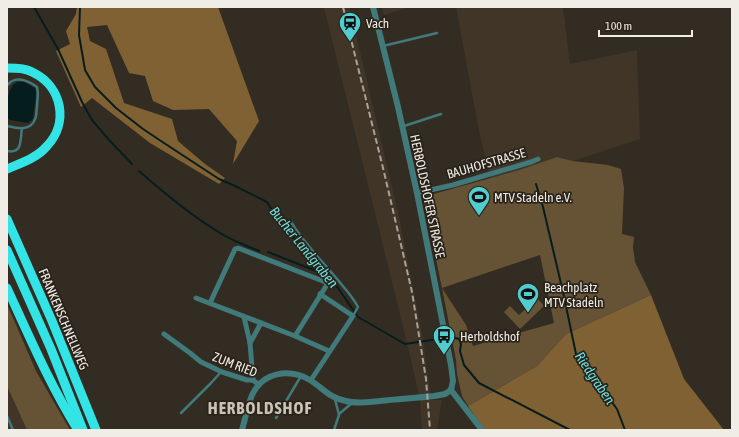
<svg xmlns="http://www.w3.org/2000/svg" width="739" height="437" font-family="'Asap Condensed',sans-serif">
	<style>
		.built { fill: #403526 }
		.green { fill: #665235; fill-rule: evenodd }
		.forest { fill: #806134 }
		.water { fill: #061d1e }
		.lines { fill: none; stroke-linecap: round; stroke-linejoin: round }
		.stream { stroke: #061d1e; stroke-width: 2 }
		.service { stroke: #417a7b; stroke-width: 2.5 }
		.minor { stroke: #417a7b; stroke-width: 5 }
		.tertiary { stroke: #417a7b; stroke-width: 6 }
		.motorway { stroke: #33e4e7; stroke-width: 9 }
		.rail { stroke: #a7a29b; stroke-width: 2; stroke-dasharray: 6 3; stroke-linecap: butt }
		.labels { text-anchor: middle; stroke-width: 3.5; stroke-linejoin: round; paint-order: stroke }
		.poi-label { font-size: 13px; fill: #f0ece6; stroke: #29231a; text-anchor: start }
		.street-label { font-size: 13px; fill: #f0ece6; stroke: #29231a }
		.water-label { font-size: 14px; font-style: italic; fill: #6cdfe0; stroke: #29231a }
		.district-label { font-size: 17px; font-weight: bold; letter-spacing: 1px; fill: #cac2b6; stroke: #29231a }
	</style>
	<rect width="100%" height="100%" fill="#332c23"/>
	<!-- built -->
	<g class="built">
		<path d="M324 7H349L350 9 399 217 423 339 431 400H442L437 430H422L420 399 407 343Z"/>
		<path d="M382 7H410L384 15Z"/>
		<path d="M456 7H563L570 64 637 50 640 139 573 161 557 157 519 170 490 178 478 126Z"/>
		<path d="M7 386 27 430H7Z"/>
	</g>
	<!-- green -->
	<g class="green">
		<path d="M557 157 573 161 608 165 621 169 624 188 622 234 634 237 633 247 635 262 651 295 566 334 537 366 468 406 462 396 457 374 456 360 442 288 423 197 519 170ZM540 255 554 323 473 346 466 325 442 288Z"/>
		<path d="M537 298 544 306 520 329 504 312 510 306 519 315Z"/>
		<path d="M7 304 36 371 70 430H27L7 386Z"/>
	</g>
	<!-- forest -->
	<g class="forest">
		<path d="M77 7H218L259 121 233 164 237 141 209 109 173 110 153 101 145 76 129 73 107 25 87 27 90 41 106 49 124 103 172 119 178 141 205 164 225 178 219 184 150 143 92 98 81 107 56 51 70 44 66 31 76 14Z"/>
		<path d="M651 295 684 379 724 430H484L468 406 537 366 566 334Z"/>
	</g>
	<!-- water -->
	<path class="water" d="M18 82H24L35 88 36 94 33 119 28 123 10 120 7 118C7 108 6 86 18 82Z"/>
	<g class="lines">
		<!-- stream -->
		<g class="stream">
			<path d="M34 7 58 49 82 102 92 120 110 141 132 164"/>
			<path d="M80 7 79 35 85 70 95 87 116 108 143 129 164 143 219 179 235 186 267 202 275 215 285 228 338 288 358 317 405 344 452 337 459 339 461 344 460 351 464 365 479 383 570 430"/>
			<path d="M139 171C164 193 189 214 217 231 230 240 245 245 259 251"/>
			<path d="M536 184 543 207 563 292 576 354 617 409 625 430"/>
			<path d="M268 252 324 274"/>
		</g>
		<!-- service -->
		<g class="service">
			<path d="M383 46 437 33"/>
			<path d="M7 85C9 84 10 82 12 81 20 77 31 82 37 87 39 94 37 100 37 107 36 111 37 116 35 119 31 132 16 128 7 126"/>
			<path d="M404 126 441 114"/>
			<path d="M7 151C23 154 20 140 22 128"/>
			<path d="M291 222C305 245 325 264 342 285 348 292 354 299 358 307L353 316"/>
			<path d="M181 413 211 383 221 372"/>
			<path d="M339 414 352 403"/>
			<path d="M7 416 13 430"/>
			<path d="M276 418 301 376"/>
			<path d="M334 430 339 415 335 399"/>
		</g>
		<!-- minor -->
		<g class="minor">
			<path d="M417 193 453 185 531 162 538 159"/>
			<path d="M196 298 295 336 329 351"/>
			<path d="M210 303 235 249 238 248 328 283 295 336"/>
			<path d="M244 317 250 343 253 380"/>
			<path d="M164 334 190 353 201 362 222 372 247 380H253L259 385"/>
			<path d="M250 343 261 323"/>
			<path d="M311 380 353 316 320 294"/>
		</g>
		<!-- tertiary -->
		<g class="tertiary">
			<path d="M373 7 398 107 417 193 451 365 453 381 451 390"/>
			<path d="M451 390 482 430"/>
			<path d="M242 430C245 419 248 405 252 395 263 372 289 368 310 380 323 388 329 398 346 401 357 404 369 402 380 401 398 399 416 398 434 396L445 394 451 390"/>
		</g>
		<!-- motorway -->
		<g class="motorway">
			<path d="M7 68C16 68 26 68 34 73 62 87 69 123 47 146 37 158 21 163 7 169"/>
			<path d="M7 219 52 321 96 430"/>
			<path d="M7 250 51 349 83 430"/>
			<path d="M7 288C29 336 50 385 78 430"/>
		</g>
		<!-- rail -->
		<path class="rail" d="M343 7 384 172 412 292 426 379 430 430"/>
	</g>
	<!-- icons -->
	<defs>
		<g id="station-pin" transform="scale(1.15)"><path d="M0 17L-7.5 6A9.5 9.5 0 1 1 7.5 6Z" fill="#52cdcf" stroke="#29231a"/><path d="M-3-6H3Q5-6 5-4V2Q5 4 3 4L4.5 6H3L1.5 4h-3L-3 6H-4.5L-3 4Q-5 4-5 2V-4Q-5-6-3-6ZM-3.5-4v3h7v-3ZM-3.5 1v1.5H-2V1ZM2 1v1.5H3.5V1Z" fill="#111"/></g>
		<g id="stadium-pin" transform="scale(1.15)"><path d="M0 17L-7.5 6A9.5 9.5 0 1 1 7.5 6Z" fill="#52cdcf" stroke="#29231a"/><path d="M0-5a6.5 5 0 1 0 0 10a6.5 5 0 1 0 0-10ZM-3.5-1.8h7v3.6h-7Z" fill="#111"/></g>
		<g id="bus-pin" transform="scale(1.15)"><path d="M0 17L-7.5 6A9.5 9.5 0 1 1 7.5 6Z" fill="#52cdcf" stroke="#29231a"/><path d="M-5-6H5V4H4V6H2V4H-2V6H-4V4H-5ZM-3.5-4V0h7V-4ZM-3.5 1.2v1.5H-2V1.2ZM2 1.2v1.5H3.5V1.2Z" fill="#111"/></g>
	</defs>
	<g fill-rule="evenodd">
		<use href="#station-pin" x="350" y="23"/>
		<use href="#stadium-pin" x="479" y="197"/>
		<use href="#stadium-pin" x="528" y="294"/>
		<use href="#bus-pin" x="444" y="336"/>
	</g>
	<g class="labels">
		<!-- poi labels -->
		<g class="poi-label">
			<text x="366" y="28">Vach</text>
			<text x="494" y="202">MTV Stadeln e.V.</text>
			<text x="544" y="292">Beachplatz<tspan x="544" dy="15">MTV Stadeln</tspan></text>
			<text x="460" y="341">Herboldshof</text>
		</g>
		<!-- street labels -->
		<g class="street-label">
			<text transform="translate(486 163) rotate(-16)" y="5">BAUHOFSTRASSE</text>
			<text transform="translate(428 196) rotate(78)" y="5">HERBOLDSHOFER STRASSE</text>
			<text transform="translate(64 319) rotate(67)" y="5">FRANKENSCHNELLWEG</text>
			<text transform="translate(235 364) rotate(21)" y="5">ZUM RIED</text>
		</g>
		<!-- water labels -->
		<g class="water-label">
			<text transform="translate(304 247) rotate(51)" y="5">Bucher Landgraben</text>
			<text transform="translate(595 378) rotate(56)" y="5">Riedgraben</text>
		</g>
		<!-- district labels -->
		<g class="district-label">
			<text x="260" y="414">HERBOLDSHOF</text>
		</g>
	</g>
	<!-- border -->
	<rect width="739" height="437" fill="none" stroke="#f0ece6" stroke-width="16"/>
	<!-- scale -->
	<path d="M599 30v6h93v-6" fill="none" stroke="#f0ece6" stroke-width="2"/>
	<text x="605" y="30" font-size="12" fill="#f0ece6" stroke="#29231a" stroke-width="3" paint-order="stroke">100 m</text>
</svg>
